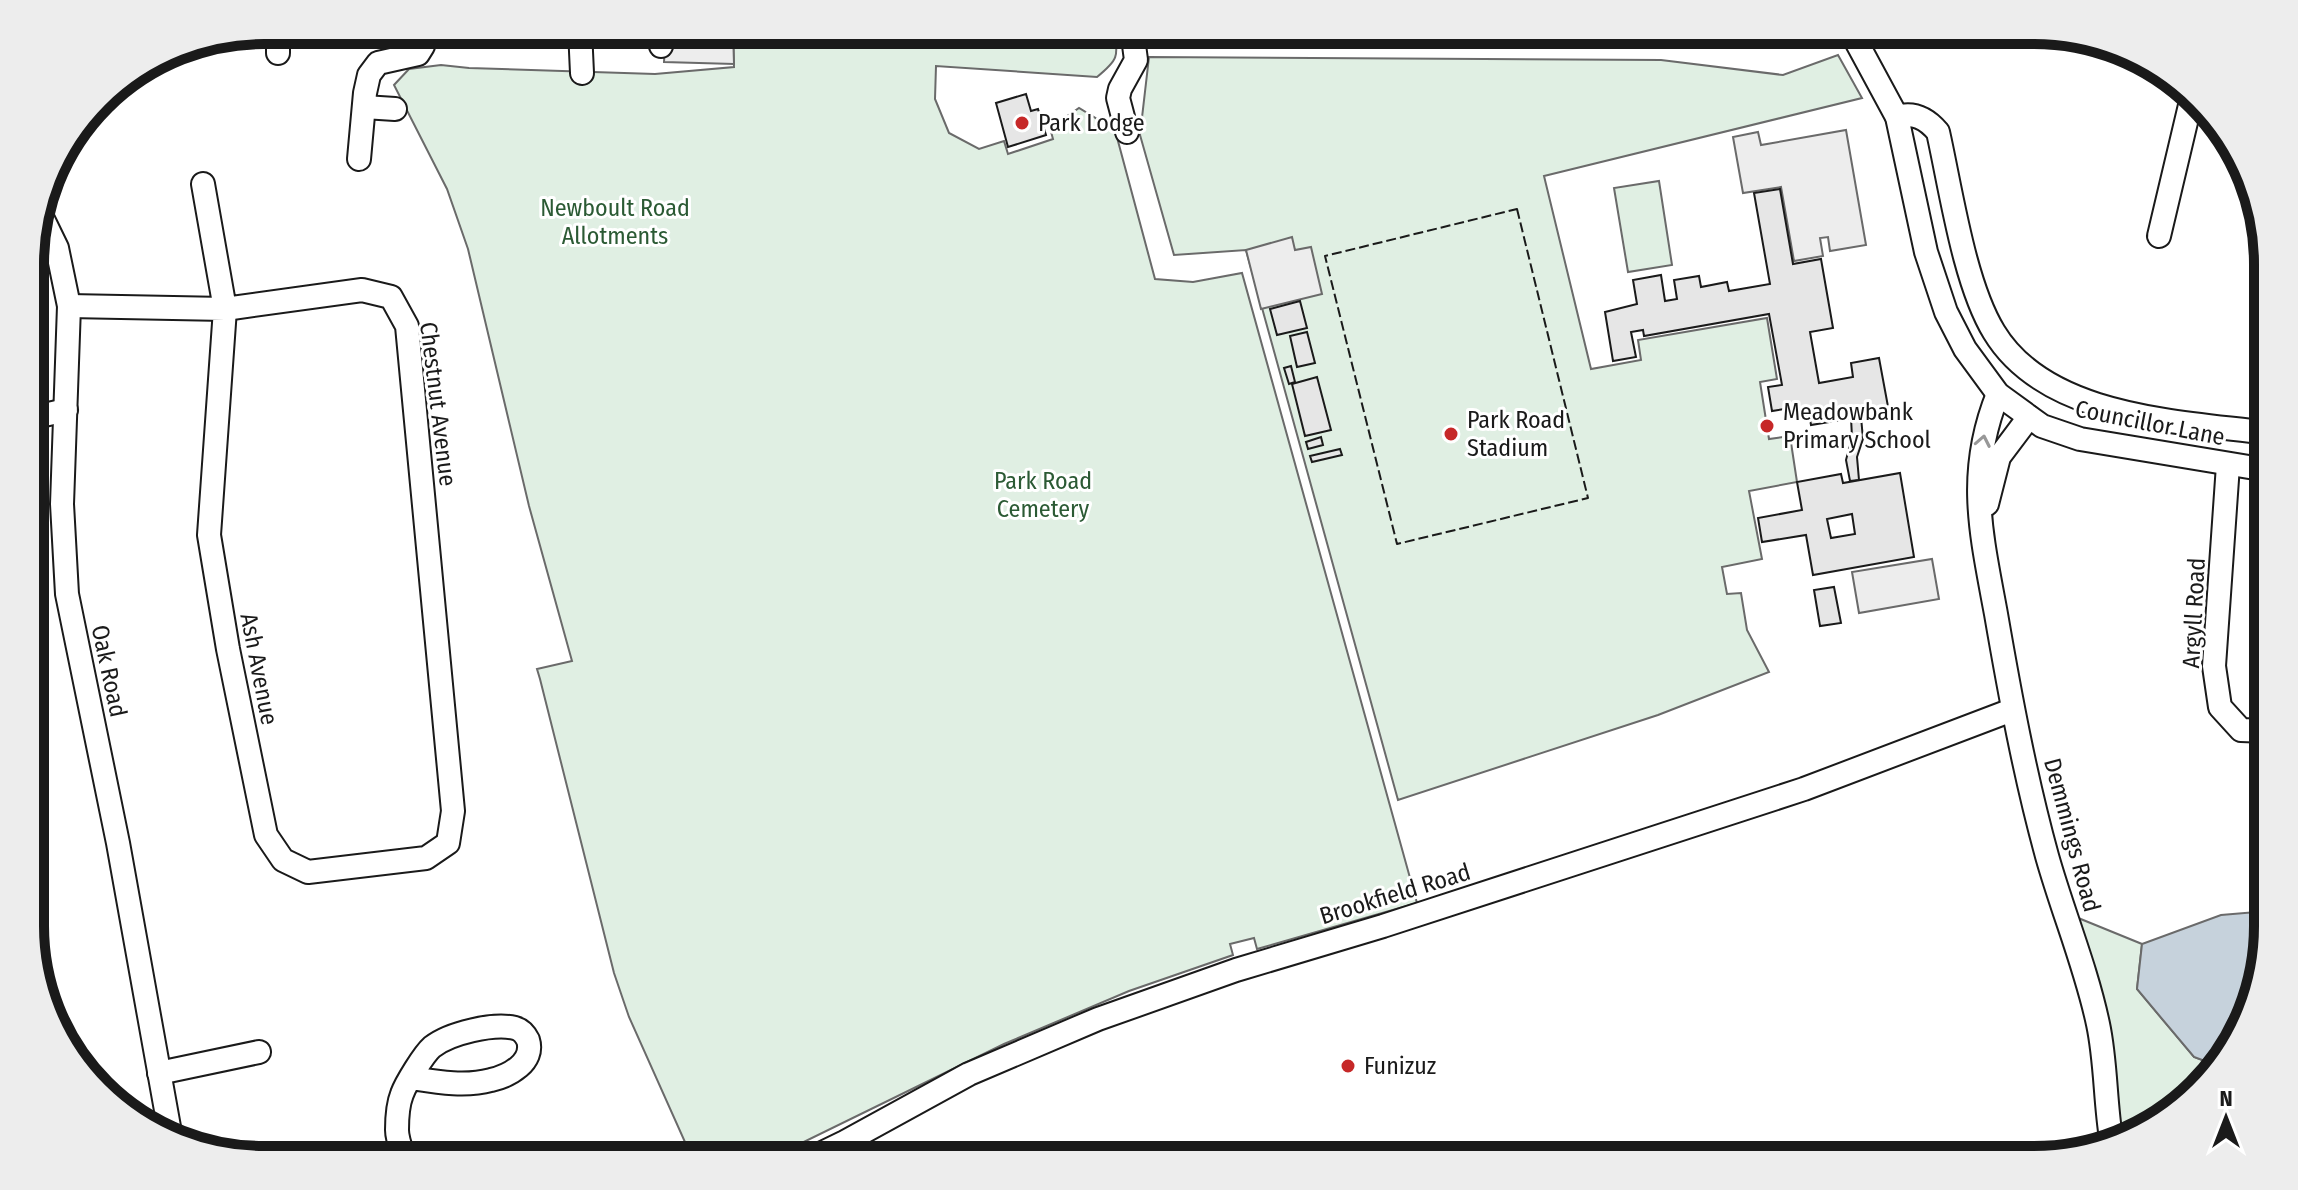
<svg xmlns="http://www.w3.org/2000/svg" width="2298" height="1190" font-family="'Fira Sans Condensed',sans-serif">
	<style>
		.green { fill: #e0efe3; stroke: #6a6a6a; stroke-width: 2 }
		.parking { fill: #ededed; stroke: #6a6a6a; stroke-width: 2 }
		.water { fill: #c6d2dc; stroke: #6a6a6a; stroke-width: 2 }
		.building { fill: #e6e6e6; stroke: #1a1a1a; stroke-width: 2; fill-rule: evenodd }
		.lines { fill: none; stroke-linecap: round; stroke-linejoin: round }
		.minor-casing { stroke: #1a1a1a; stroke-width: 26 }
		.minor { stroke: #fff; stroke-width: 22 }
		.fence { stroke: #1a1a1a; stroke-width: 2; stroke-dasharray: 10 4; stroke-linecap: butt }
		.oneway { stroke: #989898 }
		.poi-dot { fill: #c62828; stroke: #fff; stroke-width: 3 }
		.labels { text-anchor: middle; stroke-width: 6; stroke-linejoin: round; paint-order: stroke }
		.poi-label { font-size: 24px; fill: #1a1a1a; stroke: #fff; text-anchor: start }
		.park-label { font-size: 24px; fill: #2b5a34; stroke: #fff }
		.street-label { font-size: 24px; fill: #1a1a1a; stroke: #fff }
		.rim { fill: none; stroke: #1a1a1a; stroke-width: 10 }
	</style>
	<rect width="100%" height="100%" fill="#fff"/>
	<!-- green -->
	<g class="green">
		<path d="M733 30H1114C1118 57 1119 59 1097 77L936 66 935 99 949 133 979 149 1004 141 1008 154 1053 139 1050 128 1079 108 1115 130 1155 279 1193 282 1242 273 1417 903 1257 949 1254 938 1230 944 1233 955 1129 991 1004 1044 767 1160H693L629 1017 614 973 540 679 537 669 572 661 529 506 468 249 447 189 394 85 409 69 441 65 469 68 655 74 734 67Z"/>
		<path d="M1838 55 1862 98 1544 176 1591 369 1641 360 1638 340 1767 318 1777 379 1760 382 1769 439 1790 436 1797 482 1749 491 1762 559 1722 567 1727 594 1741 593 1747 630 1769 672 1658 715 1398 800 1246 250 1174 255 1140 135 1149 57 1661 60 1783 75Z"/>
		<path d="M1659 181 1672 265 1628 272 1614 188Z"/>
		<path d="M2066 913 2142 944 2137 989 2194 1057 2213 1064 2163 1121 2111 1138Z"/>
	</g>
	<!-- parking -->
	<g class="parking">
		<path d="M666 30H733L734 64 664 62Z"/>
		<path d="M1846 130 1866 245 1830 251 1828 237 1820 238 1823 256 1794 261 1781 187 1743 193 1733 137 1758 132 1761 145Z"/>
		<path d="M1292 237 1295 250 1311 247 1322 294 1261 309 1246 250Z"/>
		<path d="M1932 559 1939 599 1859 613 1852 572Z"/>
	</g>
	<!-- water -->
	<path class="water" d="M2268 911V926L2244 1030 2213 1064 2194 1057 2137 989 2142 944 2221 915Z"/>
	<!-- building -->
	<g class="building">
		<path d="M1026 94 1031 111 1038 109 1046 135 1008 147 996 103Z"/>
		<path d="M1780 189 1793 264 1821 259 1833 328 1810 332 1819 383 1853 377 1851 363 1879 358 1889 412 1811 425 1809 414 1799 416 1797 407 1772 411 1768 387 1782 385 1769 314 1644 336 1643 330 1631 332 1636 357 1613 361 1605 312 1637 304 1633 280 1661 275 1665 301 1677 299 1674 280 1699 276 1701 287 1727 282 1729 291 1770 284 1754 193Z"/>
		<path d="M1300 301 1307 328 1277 335 1270 309Z"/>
		<path d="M1307 332 1315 363 1297 367 1290 336Z"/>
		<path d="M1291 366 1295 382 1289 384 1284 368Z"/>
		<path d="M1317 377 1331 430 1305 436 1292 384Z"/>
		<path d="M1861 417 1863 439 1857 457 1859 480 1850 481 1846 460 1852 437 1851 418Z"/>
		<path d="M1321 437 1323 445 1308 449 1306 442Z"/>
		<path d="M1340 449 1342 455 1312 462 1310 456Z"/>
		<path d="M1900 473 1914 557 1813 575 1806 535 1762 542 1758 518 1802 510 1797 482 1841 474 1843 483ZM1852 514 1855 534 1831 538 1827 519Z"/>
		<path d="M1834 587 1841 623 1820 626 1814 590Z"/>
	</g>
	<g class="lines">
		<!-- minor casing -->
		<g class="minor-casing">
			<g id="minor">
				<path d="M580 30 582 73"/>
				<path d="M1850 30 1897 117 1926 252 1946 312 1965 349 1998 394 2042 426 2080 439 2267 470"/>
				<path d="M661 46V30"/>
				<path d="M278 53V30"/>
				<path d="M364 107 395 109"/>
				<path d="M1897 117C1914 112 1926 118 1938 132 1951 190 1964 283 1994 332 2046 418 2178 421 2267 433"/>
				<path d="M1127 132 1118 98 1120 89 1136 60 1132 30"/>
				<path d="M359 159 365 93 369 75 378 63 418 54 423 46V30"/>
				<path d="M40 213 57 248 69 306 62 504 67 594 118 843 171 1138"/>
				<path d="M2159 236 2191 101"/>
				<path d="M69 306 225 309 362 290 391 297 407 326 453 811 448 843 426 858 308 872 283 860 266 835 228 649 209 535 225 309 203 184"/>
				<path d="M1998 394C1966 473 1981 533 1996 614 2010 695 2025 776 2047 856 2063 913 2086 967 2098 1024 2106 1061 2105 1101 2111 1138"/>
				<path d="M31 418 66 410"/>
				<path d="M2228 465 2214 666 2220 707 2241 730 2267 731"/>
				<path d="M1987 504 1999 457 2029 417"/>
				<path d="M159 1073 259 1052"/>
				<path d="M405 1160C402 1151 397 1140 397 1130 397 1120 398 1104 402 1094 406 1083 424 1054 432 1047 450 1033 493 1023 515 1028 522 1030 525 1034 528 1040 535 1062 509 1076 491 1080 465 1087 437 1082 411 1078"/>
				<path d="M808 1160 845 1142 969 1074 1098 1019 1236 970 1383 926 1804 789 2012 710"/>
			</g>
		</g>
		<!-- minor -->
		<use href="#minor" class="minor"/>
		<!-- fence -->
		<path class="fence" d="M1517 209 1588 498 1397 544 1325 256Z"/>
	</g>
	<!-- one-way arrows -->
	<defs><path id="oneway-chevron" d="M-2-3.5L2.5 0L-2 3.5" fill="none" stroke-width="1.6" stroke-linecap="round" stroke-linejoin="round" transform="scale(2)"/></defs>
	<use class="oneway" href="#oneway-chevron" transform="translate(1983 441) rotate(-79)"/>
	<!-- markers -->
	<g class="poi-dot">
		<circle cx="1022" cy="123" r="8"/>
		<circle cx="1767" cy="426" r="8"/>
		<circle cx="1451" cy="434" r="8"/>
		<circle cx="1348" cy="1066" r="8"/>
	</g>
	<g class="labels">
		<!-- poi labels -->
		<g class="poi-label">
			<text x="1038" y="131">Park Lodge</text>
			<text x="1783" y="420">Meadowbank<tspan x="1783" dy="28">Primary School</tspan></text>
			<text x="1467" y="428">Park Road<tspan x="1467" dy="28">Stadium</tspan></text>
			<text x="1364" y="1074">Funizuz</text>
		</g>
		<!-- park labels -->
		<g class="park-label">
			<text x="615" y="216">Newboult Road<tspan x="615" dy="28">Allotments</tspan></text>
			<text x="1043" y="489">Park Road<tspan x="1043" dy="28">Cemetery</tspan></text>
		</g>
		<!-- street labels -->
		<g class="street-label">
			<text transform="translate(438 404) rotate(83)" y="8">Chestnut Avenue</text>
			<text transform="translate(2150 423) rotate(11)" y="8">Councillor Lane</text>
			<text transform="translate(2194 613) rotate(-87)" y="8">Argyll Road</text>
			<text transform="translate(259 669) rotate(79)" y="8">Ash Avenue</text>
			<text transform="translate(109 671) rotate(78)" y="8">Oak Road</text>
			<text transform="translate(2072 835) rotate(75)" y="8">Demmings Road</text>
			<text transform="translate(1395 894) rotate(-17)" y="8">Brookfield Road</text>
		</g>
	</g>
	<!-- crop -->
	<path d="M0 0H2298V1190H0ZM264 44H2034A220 220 0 0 1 2254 264V926A220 220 0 0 1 2034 1146H264A220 220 0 0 1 44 926V264A220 220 0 0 1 264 44Z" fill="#ededed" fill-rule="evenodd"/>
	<path class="rim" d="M264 44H2034A220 220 0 0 1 2254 264V926A220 220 0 0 1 2034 1146H264A220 220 0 0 1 44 926V264A220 220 0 0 1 264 44Z"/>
	<!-- north arrow -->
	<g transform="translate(2226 1118)" stroke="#ffffff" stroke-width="6" paint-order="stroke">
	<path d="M0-6L14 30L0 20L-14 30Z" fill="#1a1a1a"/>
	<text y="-12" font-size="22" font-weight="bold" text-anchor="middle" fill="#1a1a1a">N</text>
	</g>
</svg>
